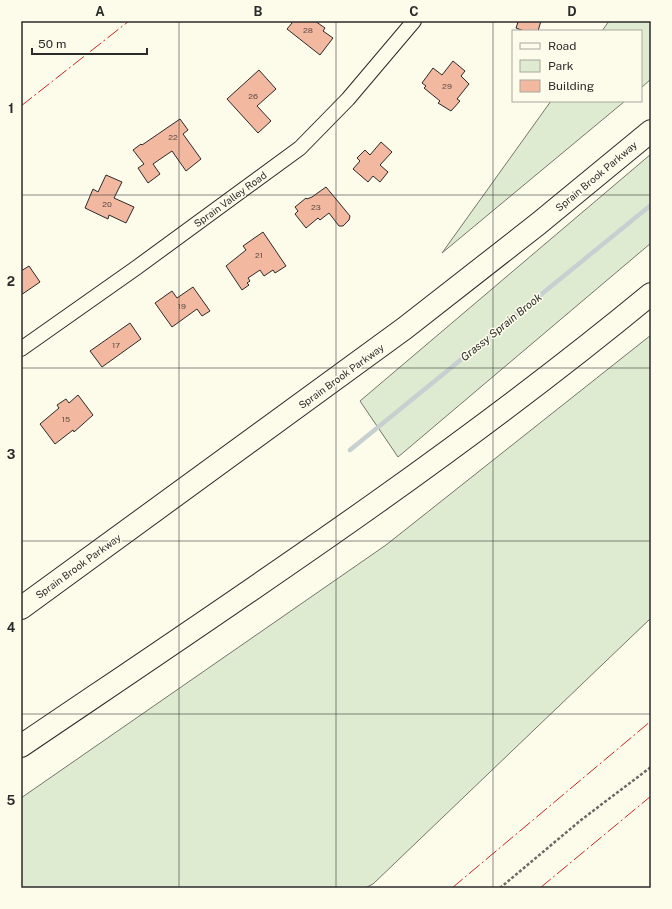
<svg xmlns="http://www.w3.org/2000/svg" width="672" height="909" font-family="'Public Sans',sans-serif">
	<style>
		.green { fill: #deebd1; stroke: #74746e }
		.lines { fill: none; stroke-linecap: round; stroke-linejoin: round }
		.stream { stroke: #c7d0d0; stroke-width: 4.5 }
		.building { fill: #f2b8a0; stroke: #2b2b2b }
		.street-casing { stroke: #2b2b2b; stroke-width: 16 }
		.highway-casing { stroke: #2b2b2b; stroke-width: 24 }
		.path { stroke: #6a6964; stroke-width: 2.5; stroke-dasharray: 3 2; stroke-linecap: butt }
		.street { stroke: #fdfbea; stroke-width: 14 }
		.highway { stroke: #fdfbea; stroke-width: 22 }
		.power { stroke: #c62828; stroke-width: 1; stroke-dasharray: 14 3 2 3; stroke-linecap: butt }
		.grid { fill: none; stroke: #2b2b2b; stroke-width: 1; stroke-opacity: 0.55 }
		.labels { text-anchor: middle; stroke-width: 3; stroke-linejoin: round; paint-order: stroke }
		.number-label { font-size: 8px; fill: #5d4e48 }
		.street-label { font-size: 10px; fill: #2b2b2b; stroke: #fdfbea }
		.water-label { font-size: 11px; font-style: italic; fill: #2b2b2b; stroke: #fdfbea }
		.neatline { fill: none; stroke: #2b2b2b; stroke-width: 1.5 }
		.grid-label { font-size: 13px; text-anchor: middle; font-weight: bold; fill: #2b2b2b }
	</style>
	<rect width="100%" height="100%" fill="#fdfbea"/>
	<!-- green -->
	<g class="green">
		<path d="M609 21H651V79L641 88V31H602Z"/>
		<path d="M551 101H625L442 253Z"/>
		<path d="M651 154V243L398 457 360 401Z"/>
		<path d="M651 335V618L373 884 365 888H21V798L386 545Z"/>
	</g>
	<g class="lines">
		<!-- stream -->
		<path class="stream" d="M350 450 651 205"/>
	</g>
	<!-- building -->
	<g class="building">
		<path d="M290 21H315L325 28 323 31 333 38 320 55 287 29 292 23Z"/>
		<path d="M515 21H541L538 31H524L516 28 518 22Z"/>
		<path d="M453 61 465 71 461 76 469 84 457 99 460 101 451 111 438 103 440 101 424 88 426 86 422 83 433 68 442 75Z"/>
		<path d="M259 70 276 89 257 106 271 121 258 133 227 99Z"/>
		<path d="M180 119 188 130 183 134 201 159 186 171 172 151 153 164 160 174 148 183 138 168 144 164 133 150 141 144 142 145Z"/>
		<path d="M381 142 392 152 380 165 388 172 380 182 373 176 368 182 353 169 360 161 357 158 365 150 370 155Z"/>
		<path d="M106 175 122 182 114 198 134 207 126 223 109 215 108 219 85 208 93 189 98 192Z"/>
		<path d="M326 187 350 216 349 220 343 226H339L329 213 320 220 318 218 306 228 295 214 298 211 295 207 306 198 307 199 312 197Z"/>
		<path d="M263 232 286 266 275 273 273 270 264 276 260 270 248 278 250 281 247 283 249 285 242 290 226 266 246 250 243 246Z"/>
		<path d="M29 266 40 282 21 295V271Z"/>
		<path d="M193 287 210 311 202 316 197 309 172 327 155 303 172 291 177 298Z"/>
		<path d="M130 323 141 339 102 367 90 351Z"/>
		<path d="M78 395 93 415 74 432 73 430 55 444 40 424 59 408 57 405 66 399 69 403Z"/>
	</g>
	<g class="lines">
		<!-- street casing -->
		<g class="street-casing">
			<path id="street" d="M21 349 136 268 300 148 348 99 414 21"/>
		</g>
		<!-- highway casing -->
		<g class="highway-casing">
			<g id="highway">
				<path d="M21 608 405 328 538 224 651 131"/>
				<path d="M21 746C235 601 451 459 651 294"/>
			</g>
		</g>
		<!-- path -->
		<path class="path" d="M500 888 581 820 651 767"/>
		<!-- street -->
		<use href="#street" class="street"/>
		<!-- highway -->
		<use href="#highway" class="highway"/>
		<!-- power -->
		<g class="power">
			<path d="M21 106 129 21"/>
			<path d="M452 888 651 721"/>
			<path d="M540 888 651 796"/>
		</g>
	</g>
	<!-- grid -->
	<path class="grid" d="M179 21V888M336 21V888M493 21V888M21 195H651M21 368H651M21 541H651M21 714H651"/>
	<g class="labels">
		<!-- number labels -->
		<g class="number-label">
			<text x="308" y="33">28</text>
			<text x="447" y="89">29</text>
			<text x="253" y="99">26</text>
			<text x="173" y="140">22</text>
			<text x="107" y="207">20</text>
			<text x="316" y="210">23</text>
			<text x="259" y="258">21</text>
			<text x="182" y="309">19</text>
			<text x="116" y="348">17</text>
			<text x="66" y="422">15</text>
		</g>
		<!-- street labels -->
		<g class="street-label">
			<text transform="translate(596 176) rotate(-40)" y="4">Sprain Brook Parkway</text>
			<text transform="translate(230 199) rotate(-36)" y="4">Sprain Valley Road</text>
			<text transform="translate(341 376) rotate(-36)" y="4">Sprain Brook Parkway</text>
			<text transform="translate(78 566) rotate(-36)" y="4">Sprain Brook Parkway</text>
		</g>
		<!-- water labels -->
		<g class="water-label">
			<text transform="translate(501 327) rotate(-39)" y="4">Grassy Sprain Brook</text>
		</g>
	</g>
	<!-- border -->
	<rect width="672" height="909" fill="none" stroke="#fdfbea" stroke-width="44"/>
	<!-- legend -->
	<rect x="512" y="30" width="130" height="72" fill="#fdfbea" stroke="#a9a89e"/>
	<rect x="520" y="43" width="20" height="6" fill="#fdfbea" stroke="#a9a89e"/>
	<text x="548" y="50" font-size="12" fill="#2b2b2b">Road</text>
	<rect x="520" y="60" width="20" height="12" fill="#deebd1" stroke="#a9a89e"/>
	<text x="548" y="70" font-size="12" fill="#2b2b2b">Park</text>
	<rect x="520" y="80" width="20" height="12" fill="#f2b8a0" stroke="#a9a89e"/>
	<text x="548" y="90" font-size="12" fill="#2b2b2b">Building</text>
	<!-- scale -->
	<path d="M32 48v6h115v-6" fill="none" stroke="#2b2b2b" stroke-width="2"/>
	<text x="38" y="48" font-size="12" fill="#2b2b2b" stroke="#fdfbea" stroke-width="3" paint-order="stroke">50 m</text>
	<rect x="22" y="22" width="628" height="865" class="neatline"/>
	<g class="grid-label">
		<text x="100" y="16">A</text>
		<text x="258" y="16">B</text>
		<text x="414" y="16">C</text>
		<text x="572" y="16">D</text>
		<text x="11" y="113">1</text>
		<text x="11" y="286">2</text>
		<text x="11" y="459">3</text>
		<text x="11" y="632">4</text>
		<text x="11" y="805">5</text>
	</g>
</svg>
